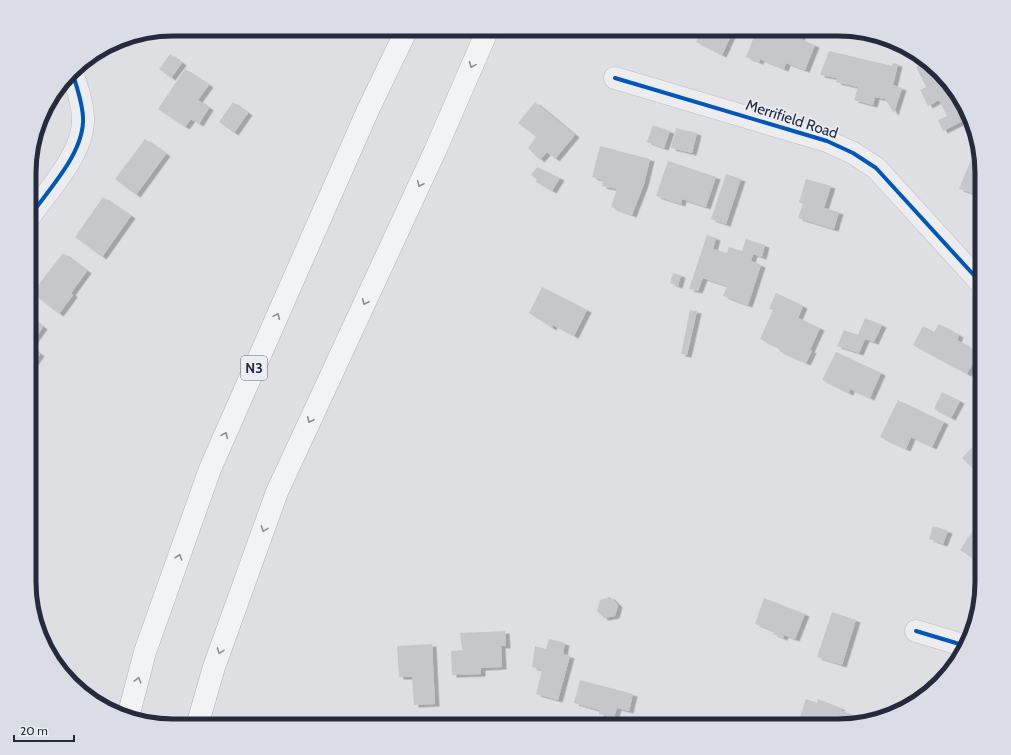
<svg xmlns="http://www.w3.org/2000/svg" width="1011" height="755" font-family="Cabin,sans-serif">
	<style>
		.building { fill: #c6c7cb; filter: url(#shadow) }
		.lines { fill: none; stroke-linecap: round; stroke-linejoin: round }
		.minor-casing { stroke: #bcbdc1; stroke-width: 23 }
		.motorway-casing { stroke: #b0b2b8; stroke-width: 23 }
		.minor { stroke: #ededf0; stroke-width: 22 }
		.motorway { stroke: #f2f3f4; stroke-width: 22 }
		.cycleway-casing { stroke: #eaedf4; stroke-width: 6 }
		.cycleway { stroke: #0057b8; stroke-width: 4 }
		.oneway { stroke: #8c8f98 }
		.labels { text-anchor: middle; stroke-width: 3.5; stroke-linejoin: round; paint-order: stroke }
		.shield { fill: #eaedf4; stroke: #606573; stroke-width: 1 }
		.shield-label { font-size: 14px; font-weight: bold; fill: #252b3c }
		.street-label { font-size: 15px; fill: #252b3c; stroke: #eaedf4 }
		.rim { fill: none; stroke: #252b3c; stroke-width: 5 }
	</style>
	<defs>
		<filter id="shadow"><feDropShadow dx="4.5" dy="2.5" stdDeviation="0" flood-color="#0004"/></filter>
	</defs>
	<rect width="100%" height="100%" fill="#dedfe3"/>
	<!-- building -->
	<g class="building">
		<path d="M684 29H734L722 55 696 42 699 36Z"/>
		<path d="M757 29H776L784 33 786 29H793L802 33 800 39 815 45 805 70 786 63 784 69 760 59 759 62 746 57Z"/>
		<path d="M829 51 892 66 893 63 898 64 893 85 902 88 894 113 885 99 875 97 873 105 854 100 858 87 836 82 837 78 820 75Z"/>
		<path d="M170 54 182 63 171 78 159 69Z"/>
		<path d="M928 61 933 64 967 109 969 118 943 131 938 120 947 116 939 100 928 106 920 90 926 87 916 67Z"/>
		<path d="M185 69 209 85 198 100 209 108 199 124 191 119 185 127 158 109Z"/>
		<path d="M233 102 248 113 234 133 219 122Z"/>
		<path d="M535 102 575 135 555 159 547 152 540 160 528 148 536 137 518 123Z"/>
		<path d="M653 125 670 131 664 148 647 142Z"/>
		<path d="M676 128 697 133 692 153 671 148Z"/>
		<path d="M145 139 166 154 136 195 115 179Z"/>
		<path d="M600 146 650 159 644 184 632 215 611 207 617 189 602 186 603 180 592 177Z"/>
		<path d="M973 155 978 157 982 172V201H980L982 196 959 189Z"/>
		<path d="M668 161 716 177 706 207 682 199 681 204 656 196Z"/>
		<path d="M537 167 560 178 552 191 536 182 537 180 531 175Z"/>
		<path d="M726 174 741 179 726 224 711 219Z"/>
		<path d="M806 179 831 186 824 208 839 212 834 229 798 218 803 204 799 202Z"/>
		<path d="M103 197 131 216 102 257 75 237Z"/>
		<path d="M707 235 716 238 713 249 727 253 729 247 742 251 746 239 765 245 762 257 753 254 751 261 761 265 748 305 723 296 727 286 703 278 698 291 689 289Z"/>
		<path d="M63 253 87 271 71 293 73 295 59 314 32 293Z"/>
		<path d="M673 273 681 275 678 286 670 283Z"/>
		<path d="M542 287 587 310 574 336 553 325 552 328 529 313Z"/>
		<path d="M776 293 803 306 798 318 820 328 810 350 812 351 806 363 779 351 780 349 760 339 773 310 769 309Z"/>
		<path d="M690 310 697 311 687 355 681 354Z"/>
		<path d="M30 317 43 327 30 345Z"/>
		<path d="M865 318 882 325 874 342 865 339 859 353 837 346 844 330 858 335Z"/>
		<path d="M939 324 959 335 957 340 979 352 967 374 913 345 923 326 934 332Z"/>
		<path d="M30 346 40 354 30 368Z"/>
		<path d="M836 352 881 373 870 398 850 389 849 393 822 380Z"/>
		<path d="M942 392 960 401 951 418 934 409Z"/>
		<path d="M898 400 944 422 932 447 911 437 906 449 880 437Z"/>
		<path d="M982 407V425L975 422Z"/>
		<path d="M982 437V469L977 473 962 458Z"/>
		<path d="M977 524 982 527V567L979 565 980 563 960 550Z"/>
		<path d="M933 526 948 531 943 544 929 539Z"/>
		<path d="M610 597 618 605 615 616 604 618 597 611 600 600Z"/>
		<path d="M764 598 805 614 795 639 784 635 783 638 773 634 774 631 755 624Z"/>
		<path d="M832 612 856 620 842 665 817 657Z"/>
		<path d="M505 631 506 646H501L502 667 481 668V674L452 675 451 651 462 650 460 633Z"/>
		<path d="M549 639 565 643 563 654 570 656 558 700 536 694 542 670 532 667 535 646 546 649Z"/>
		<path d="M432 644 435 704 414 705 412 677H399L397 646Z"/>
		<path d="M580 680 633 694 629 711 617 708 614 718 599 714V710L574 703Z"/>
		<path d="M806 699 817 703 818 699 841 708 840 710 851 714 848 724 838 726H797Z"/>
	</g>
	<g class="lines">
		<!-- minor casing -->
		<g class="minor-casing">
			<g id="minor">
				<path d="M615 78 827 141 853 153 876 168 982 284"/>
				<path d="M30 216C49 189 85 152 83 117 82 101 77 87 72 72"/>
				<path d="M916 631 966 646"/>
			</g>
		</g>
		<!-- motorway casing -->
		<g class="motorway-casing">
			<g id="motorway">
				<path d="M128 717 145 652 210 469 368 110 407 29"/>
				<path d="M197 726 214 667 277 492 435 151 488 29"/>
			</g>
		</g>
		<!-- minor -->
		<use href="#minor" class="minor"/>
		<!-- motorway -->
		<use href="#motorway" class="motorway"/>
		<!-- cycleway casing -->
		<g class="cycleway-casing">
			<g id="cycleway">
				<path d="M615 78 827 141 853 153 876 168 982 284"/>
				<path d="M30 216C49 189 85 152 83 117 82 101 77 87 72 72"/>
				<path d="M916 631 966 646"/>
			</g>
		</g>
		<!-- cycleway -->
		<use href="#cycleway" class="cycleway"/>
	</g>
	<!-- one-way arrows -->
	<defs><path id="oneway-chevron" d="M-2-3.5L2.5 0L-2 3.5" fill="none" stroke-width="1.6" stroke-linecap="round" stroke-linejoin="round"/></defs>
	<g class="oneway">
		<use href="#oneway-chevron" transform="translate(472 65) rotate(114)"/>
		<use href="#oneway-chevron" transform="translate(420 184) rotate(115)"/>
		<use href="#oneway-chevron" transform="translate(365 302) rotate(115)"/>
		<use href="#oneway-chevron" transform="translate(277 316) rotate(-66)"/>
		<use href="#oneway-chevron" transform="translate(310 420) rotate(115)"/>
		<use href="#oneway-chevron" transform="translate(225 435) rotate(-66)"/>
		<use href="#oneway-chevron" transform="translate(264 529) rotate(110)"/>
		<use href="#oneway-chevron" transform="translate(179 557) rotate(-71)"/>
		<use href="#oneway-chevron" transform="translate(220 651) rotate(110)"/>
		<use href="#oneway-chevron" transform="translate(138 680) rotate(-75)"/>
	</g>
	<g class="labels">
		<!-- shield labels -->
		<rect class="shield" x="241" y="356" width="26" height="24" rx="3"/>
		<g class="shield-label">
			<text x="254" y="373">N3</text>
		</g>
		<!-- street labels -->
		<g class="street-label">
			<text transform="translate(792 119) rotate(18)" y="5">Merrifield Road</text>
		</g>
	</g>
	<!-- crop -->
	<path d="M0 0H1011V755H0ZM173 36H838A137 137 0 0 1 975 173V582A137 137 0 0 1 838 719H173A137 137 0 0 1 36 582V173A137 137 0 0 1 173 36Z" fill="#dadde5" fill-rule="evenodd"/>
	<path class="rim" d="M173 36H838A137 137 0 0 1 975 173V582A137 137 0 0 1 838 719H173A137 137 0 0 1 36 582V173A137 137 0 0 1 173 36Z"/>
	<!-- scale -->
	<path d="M14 735v6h60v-6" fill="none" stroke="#252b3c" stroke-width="2"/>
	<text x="20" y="735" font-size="12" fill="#252b3c" stroke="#eaedf4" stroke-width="3" paint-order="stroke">20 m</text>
</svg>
